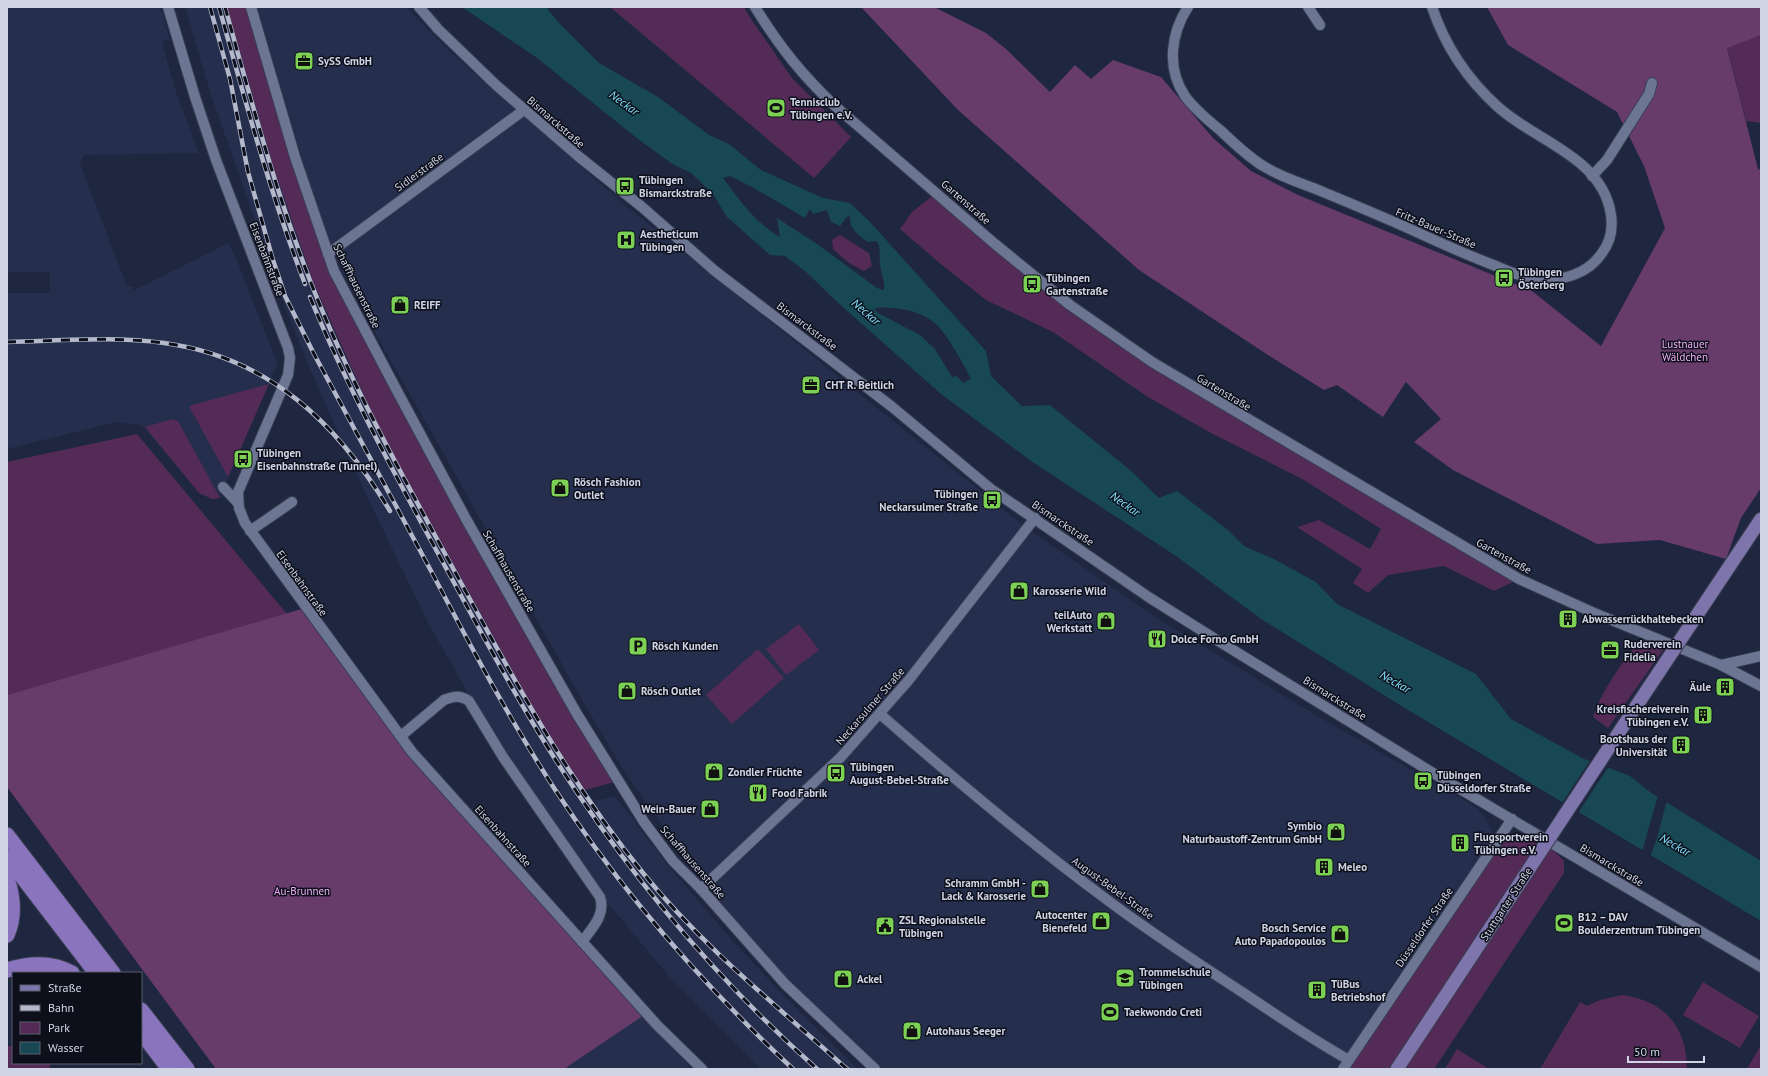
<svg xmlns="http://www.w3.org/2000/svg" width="1768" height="1076" font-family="'PT Sans',sans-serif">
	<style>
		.built { fill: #252e4d }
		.green { fill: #542b57 }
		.forest { fill: #673c6b }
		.water { fill: #174854; fill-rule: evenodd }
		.pier { fill: #1f263f }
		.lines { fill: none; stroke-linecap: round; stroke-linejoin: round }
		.minor-casing { stroke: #393f53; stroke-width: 12 }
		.major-casing { stroke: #393f53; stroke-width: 15 }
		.highway-casing { stroke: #393f53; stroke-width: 17 }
		.minor { stroke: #6c7693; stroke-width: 10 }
		.major { stroke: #7f75ad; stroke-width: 13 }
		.highway { stroke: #8b74be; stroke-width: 15 }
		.rail-casing { stroke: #b3b8cb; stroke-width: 4.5 }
		.rail { stroke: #0d101b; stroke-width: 3; stroke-dasharray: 9; stroke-linecap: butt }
		.major-bridge-casing { stroke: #393f53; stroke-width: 15; stroke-linecap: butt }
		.major-bridge { stroke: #7f75ad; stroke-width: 13 }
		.labels { text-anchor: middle; stroke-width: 3; stroke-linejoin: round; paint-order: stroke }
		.poi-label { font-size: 11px; font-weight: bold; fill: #d0d5e6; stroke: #0d101b; text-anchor: start }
		.street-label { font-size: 11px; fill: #d0d5e6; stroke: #0d101b }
		.park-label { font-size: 11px; fill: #f1aef6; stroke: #0d101b }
		.water-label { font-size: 12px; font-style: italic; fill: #80e0fa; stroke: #0d101b }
	</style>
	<rect width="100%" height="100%" fill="#1f263f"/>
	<!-- built -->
	<g class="built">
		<path d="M7 7H158L163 14 170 40H162L164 50 178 98 199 153 84 155 80 164 127 286 134 287 131 292 229 243 236 258 278 365 272 376 220 498 212 499 199 493 142 425 116 422 7 449V293H50V272H7Z"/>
		<path d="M185 7H227L272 163 293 224 314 284 357 383 375 420 492 635 552 740 585 790 594 801 615 796 670 868 733 941 786 998 858 1069H761L667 974 577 866 505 757 428 623 354 469 309 367 267 262 251 209 211 95Z"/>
		<path d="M257 7H406L448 50 625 205 1025 527 1157 618 1314 714 1474 806 1486 818 1493 834 1492 844 1338 1069H881L788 984 754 946 701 880 626 774 586 707 428 426 373 330 341 269 325 231 313 196Z"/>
		<path d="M641 1016 692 1069H564Z"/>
	</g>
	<!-- green -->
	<g class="green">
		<path d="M227 7H251L281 111 348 300 618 781 585 790 552 740 523 690 379 429 314 284 272 163Z"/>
		<path d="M610 7H744L749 16 792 78 851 137 814 178Z"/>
		<path d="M1761 35V123L1746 121 1727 47Z"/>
		<path d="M936 193 1092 321 1519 579 1494 591 1444 566 1388 575 1368 593 1353 583 1362 569 1297 527 1319 520 1370 549 1381 529 1304 480 1209 432 1148 397 1053 332 986 300 942 265 900 229 912 212Z"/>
		<path d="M840 235 869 253 872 266 864 271 849 263 833 249 832 240Z"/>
		<path d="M269 384 228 477 189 406Z"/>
		<path d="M173 419 178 421 220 498 212 499 199 493 145 427Z"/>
		<path d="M137 434 287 614 7 695V462Z"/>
		<path d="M799 624 819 650 786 675 766 649Z"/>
		<path d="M1645 634 1668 643 1608 728 1593 717C1603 687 1625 659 1645 634Z"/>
		<path d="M758 649 784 678 732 724 706 695Z"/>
		<path d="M1519 836 1554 851 1564 861V873L1434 1069H1348L1500 846 1509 837Z"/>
		<path d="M1703 982 1759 1016 1740 1048 1683 1015Z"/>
		<path d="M1622 995C1664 1001 1687 1026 1687 1069H1540L1580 1002 1587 1006 1600 1000Z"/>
		<path d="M1761 1045V1069H1747Z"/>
		<path d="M7 1046H13V1063H50V1069H7Z"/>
		<path d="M1457 1049 1489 1069H1445Z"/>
	</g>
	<!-- forest -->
	<g class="forest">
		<path d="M861 7H934L986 33 1006 49 1050 92 1075 65 1091 79 1113 60 1161 77 1213 138 1251 171 1298 195 1532 291 1601 346 1665 228 1644 166 1617 112 1508 45 1487 7H1761V35L1727 48 1758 169 1761 170V488L1741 518 1726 559 1660 540 1597 544 1453 470 1414 442 1441 419 1406 382 1383 417 1337 385 1324 390 1268 355 1139 270 958 110Z"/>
		<path d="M305 608 412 752 647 1013 564 1069H216L7 787V695Z"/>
	</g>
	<!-- water -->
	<path class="water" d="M462 7H546L560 24 599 63 658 97 709 135 729 144 761 170 823 198 850 203 870 222 986 351 991 376 1022 406 1050 405 1130 470 1159 498 1177 491 1228 530 1244 546 1274 559 1316 582 1337 604 1476 674 1511 719 1582 758 1630 776 1650 792 1761 861V921L1408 710 1261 619 1176 556 1034 463 941 394 835 300 806 272 785 256 770 255 726 216 713 194 691 173 671 163 638 139 537 58ZM730 176 752 187 805 218 810 209 813 214 827 210 831 222 840 226 847 217 850 216C849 229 858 234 867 242L877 241C881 249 879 256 880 264 881 274 885 280 884 290L877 288 817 244 777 218 780 237C755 222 740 201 723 178ZM874 308C895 306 921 310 937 325 946 333 966 368 971 379L963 383 957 376 952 377 935 349 920 335 878 313Z"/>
	<!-- pier -->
	<g class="pier">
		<path d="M1591 759 1609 766 1578 813 1562 803Z"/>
		<path d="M1658 795 1667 800 1657 838 1650 857 1642 852Z"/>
	</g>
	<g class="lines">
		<!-- minor casing -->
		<g class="minor-casing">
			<g id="minor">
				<path d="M168 7 195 97 216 160 288 348 290 358 288 375 238 492 239 508 245 523 412 752 657 1025 702 1069"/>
				<path d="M251 7 295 157 334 271 396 389 466 519 577 714 644 822 673 861 701 889 785 984 875 1069"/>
				<path d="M419 7 438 29 496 85 578 156 642 207 715 271 891 406 991 489 1150 598 1220 642 1433 773 1761 967"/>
				<path d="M755 7C779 46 802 75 835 106L995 244 1070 305 1152 362 1519 579 1592 612 1721 665 1761 686"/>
				<path d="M1188 7C1171 33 1166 68 1185 96 1194 109 1208 120 1220 130 1234 143 1249 158 1265 167 1283 178 1304 184 1323 192 1352 204 1381 216 1410 229 1438 242 1467 255 1496 266 1510 272 1524 278 1539 279 1563 281 1588 274 1602 253 1611 241 1613 229 1611 215 1603 157 1535 141 1498 107 1467 79 1445 46 1432 7"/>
				<path d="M1308 7 1320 25"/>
				<path d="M1592 176 1607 160 1649 94 1652 83"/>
				<path d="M328 254 524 110"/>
				<path d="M223 487 238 503"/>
				<path d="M250 531 292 502"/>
				<path d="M1721 665 1761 656"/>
				<path d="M880 714C952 777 1025 839 1102 896 1148 931 1196 962 1245 994 1279 1017 1313 1040 1349 1060"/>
				<path d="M401 736 444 700C454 696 460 695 469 701L503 757 600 897C606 915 592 928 582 942"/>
				<path d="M701 889 841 757 908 681 1035 518"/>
				<path d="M1343 1069 1512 819"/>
			</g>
		</g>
		<!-- major casing -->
		<g class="major-casing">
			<g id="major">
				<path d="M1693 621 1761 519"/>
				<path d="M1641 699 1659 672"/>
				<path d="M1397 1069 1531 866"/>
			</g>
		</g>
		<!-- highway casing -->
		<g class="highway-casing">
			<g id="highway">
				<path d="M7 835 113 973"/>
				<path d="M7 857 96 973"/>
				<path d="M7 878C13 896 15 917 7 935"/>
				<path d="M7 970C29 963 52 962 72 973"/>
				<path d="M141 1010 187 1069"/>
				<path d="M141 1032 169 1069"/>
			</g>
		</g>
		<!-- minor -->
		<use href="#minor" class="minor"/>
		<!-- major -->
		<use href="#major" class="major"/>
		<!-- highway -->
		<use href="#highway" class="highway"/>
		<!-- rail casing -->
		<g class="rail-casing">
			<g id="rail">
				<path d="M210 7 230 79 248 172 273 260 285 296 314 354C353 426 391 497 430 569 469 643 508 717 554 788 621 891 703 985 793 1069"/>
				<path d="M219 7C245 100 270 193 305 284"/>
				<path d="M225 7C251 100 276 193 311 283 353 390 411 491 466 592 519 689 573 787 643 873 703 947 777 1006 847 1069"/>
				<path d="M310 297C348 390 398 480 446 568 488 645 529 722 578 794 646 895 726 988 817 1069"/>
				<path d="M7 342C59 341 112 336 164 343 269 357 338 424 390 511"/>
			</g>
		</g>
		<!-- rail -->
		<use href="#rail" class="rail"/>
		<!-- major-bridge casing -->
		<g class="major-bridge-casing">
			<g id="major-bridge">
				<path d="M1659 672 1693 621"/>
				<path d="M1531 866 1641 699"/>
			</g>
		</g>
		<!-- major-bridge -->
		<use href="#major-bridge" class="major-bridge"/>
	</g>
	<!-- icons -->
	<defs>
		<g id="office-square" transform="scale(1)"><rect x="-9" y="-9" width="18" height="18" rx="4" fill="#7cd155" stroke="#0d101b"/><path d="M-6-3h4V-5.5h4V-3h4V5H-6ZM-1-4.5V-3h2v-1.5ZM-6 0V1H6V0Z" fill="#111"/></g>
		<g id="stadium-square" transform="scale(1)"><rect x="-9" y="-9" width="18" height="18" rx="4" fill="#7cd155" stroke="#0d101b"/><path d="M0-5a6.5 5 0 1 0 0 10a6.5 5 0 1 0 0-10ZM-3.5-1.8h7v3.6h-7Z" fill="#111"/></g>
		<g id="bus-square" transform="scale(1)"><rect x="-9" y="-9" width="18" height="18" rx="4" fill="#7cd155" stroke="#0d101b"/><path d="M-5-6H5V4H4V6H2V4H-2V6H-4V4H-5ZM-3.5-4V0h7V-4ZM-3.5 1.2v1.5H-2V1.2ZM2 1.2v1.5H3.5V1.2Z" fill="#111"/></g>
		<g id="hospital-square" transform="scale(1)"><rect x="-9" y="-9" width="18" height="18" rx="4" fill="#7cd155" stroke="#0d101b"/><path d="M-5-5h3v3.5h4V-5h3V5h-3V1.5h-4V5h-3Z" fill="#111"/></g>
		<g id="shop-square" transform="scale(1)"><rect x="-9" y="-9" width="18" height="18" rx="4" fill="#7cd155" stroke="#0d101b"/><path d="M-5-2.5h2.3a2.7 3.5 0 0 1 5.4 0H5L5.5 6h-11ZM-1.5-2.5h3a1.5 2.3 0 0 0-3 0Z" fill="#111"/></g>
		<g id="building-square" transform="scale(1)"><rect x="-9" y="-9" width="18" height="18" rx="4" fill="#7cd155" stroke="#0d101b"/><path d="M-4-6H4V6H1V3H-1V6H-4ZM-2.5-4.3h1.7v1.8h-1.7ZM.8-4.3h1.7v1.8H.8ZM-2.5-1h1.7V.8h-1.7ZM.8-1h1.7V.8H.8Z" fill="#111"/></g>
		<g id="restaurant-square" transform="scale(1)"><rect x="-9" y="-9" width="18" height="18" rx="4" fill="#7cd155" stroke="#0d101b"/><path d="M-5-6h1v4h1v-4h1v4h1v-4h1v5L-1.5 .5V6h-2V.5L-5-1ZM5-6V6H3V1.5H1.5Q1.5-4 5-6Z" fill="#111"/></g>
		<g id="parking-square" transform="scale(1)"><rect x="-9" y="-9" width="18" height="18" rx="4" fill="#7cd155" stroke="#0d101b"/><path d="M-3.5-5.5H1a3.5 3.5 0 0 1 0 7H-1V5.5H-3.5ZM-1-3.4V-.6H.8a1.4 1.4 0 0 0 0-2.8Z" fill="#111"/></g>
		<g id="civic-square" transform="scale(1)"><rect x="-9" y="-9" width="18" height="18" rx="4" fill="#7cd155" stroke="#0d101b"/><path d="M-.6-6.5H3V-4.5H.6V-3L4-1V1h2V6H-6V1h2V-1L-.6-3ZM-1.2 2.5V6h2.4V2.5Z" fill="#111"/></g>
		<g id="school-square" transform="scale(1)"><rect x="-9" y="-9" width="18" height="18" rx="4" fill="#7cd155" stroke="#0d101b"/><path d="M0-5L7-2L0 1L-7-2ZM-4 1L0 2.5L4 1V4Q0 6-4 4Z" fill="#111"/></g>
	</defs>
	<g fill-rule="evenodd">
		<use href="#office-square" x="304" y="61"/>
		<use href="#stadium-square" x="776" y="108"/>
		<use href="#bus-square" x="625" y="186"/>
		<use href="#hospital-square" x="626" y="240"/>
		<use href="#bus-square" x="1504" y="278"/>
		<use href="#bus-square" x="1032" y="284"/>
		<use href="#shop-square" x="400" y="305"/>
		<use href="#office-square" x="811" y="385"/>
		<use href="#bus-square" x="243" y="459"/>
		<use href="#shop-square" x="560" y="488"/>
		<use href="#bus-square" x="992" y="500"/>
		<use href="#shop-square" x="1019" y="591"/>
		<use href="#building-square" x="1568" y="619"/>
		<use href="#shop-square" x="1106" y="621"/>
		<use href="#restaurant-square" x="1157" y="639"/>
		<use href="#parking-square" x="638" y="646"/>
		<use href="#office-square" x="1610" y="650"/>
		<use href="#building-square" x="1725" y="687"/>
		<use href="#shop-square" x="627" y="691"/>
		<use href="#building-square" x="1703" y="715"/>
		<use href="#building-square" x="1681" y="745"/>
		<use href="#shop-square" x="714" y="772"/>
		<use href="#bus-square" x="836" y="773"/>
		<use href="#bus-square" x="1423" y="781"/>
		<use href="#restaurant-square" x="758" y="793"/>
		<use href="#shop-square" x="710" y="809"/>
		<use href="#shop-square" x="1336" y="832"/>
		<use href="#building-square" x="1460" y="843"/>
		<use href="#building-square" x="1324" y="867"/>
		<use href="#shop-square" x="1040" y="889"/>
		<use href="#shop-square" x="1101" y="921"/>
		<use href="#stadium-square" x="1564" y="923"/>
		<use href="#civic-square" x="885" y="926"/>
		<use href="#shop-square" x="1340" y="934"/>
		<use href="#school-square" x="1125" y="978"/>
		<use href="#shop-square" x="843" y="979"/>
		<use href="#building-square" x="1317" y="990"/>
		<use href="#stadium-square" x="1110" y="1012"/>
		<use href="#shop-square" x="912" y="1031"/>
	</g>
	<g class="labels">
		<!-- poi labels -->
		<g class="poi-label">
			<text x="318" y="65">SySS GmbH</text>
			<text x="790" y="106">Tennisclub<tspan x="790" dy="13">Tübingen e.V.</tspan></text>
			<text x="639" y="184">Tübingen<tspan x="639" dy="13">Bismarckstraße</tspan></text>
			<text x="640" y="238">Aestheticum<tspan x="640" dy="13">Tübingen</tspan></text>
			<text x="1518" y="276">Tübingen<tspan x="1518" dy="13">Österberg</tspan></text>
			<text x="1046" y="282">Tübingen<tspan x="1046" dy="13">Gartenstraße</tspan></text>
			<text x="414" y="309">REIFF</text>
			<text x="825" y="389">CHT R. Beitlich</text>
			<text x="257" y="457">Tübingen<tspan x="257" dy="13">Eisenbahnstraße (Tunnel)</tspan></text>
			<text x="574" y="486">Rösch Fashion<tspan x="574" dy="13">Outlet</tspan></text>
			<text x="978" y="498" text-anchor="end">Tübingen<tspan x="978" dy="13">Neckarsulmer Straße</tspan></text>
			<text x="1033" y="595">Karosserie Wild</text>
			<text x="1092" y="619" text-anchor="end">teilAuto<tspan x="1092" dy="13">Werkstatt</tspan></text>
			<text x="1582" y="623">Abwasserrückhaltebecken</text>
			<text x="1171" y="643">Dolce Forno GmbH</text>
			<text x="1624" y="648">Ruderverein<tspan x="1624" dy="13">Fidelia</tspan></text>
			<text x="652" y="650">Rösch Kunden</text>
			<text x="1711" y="691" text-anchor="end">Äule</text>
			<text x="641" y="695">Rösch Outlet</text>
			<text x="1689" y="713" text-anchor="end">Kreisfischereiverein<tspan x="1689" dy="13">Tübingen e.V.</tspan></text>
			<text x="1667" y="743" text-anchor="end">Bootshaus der<tspan x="1667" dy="13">Universität</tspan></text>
			<text x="850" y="771">Tübingen<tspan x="850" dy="13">August-Bebel-Straße</tspan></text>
			<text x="728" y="776">Zondler Früchte</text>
			<text x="1437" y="779">Tübingen<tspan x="1437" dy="13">Düsseldorfer Straße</tspan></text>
			<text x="772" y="797">Food Fabrik</text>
			<text x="696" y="813" text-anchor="end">Wein-Bauer</text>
			<text x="1322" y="830" text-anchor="end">Symbio<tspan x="1322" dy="13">Naturbaustoff-Zentrum GmbH</tspan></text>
			<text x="1474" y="841">Flugsportverein<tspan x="1474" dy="13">Tübingen e.V.</tspan></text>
			<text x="1338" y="871">Meleo</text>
			<text x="1026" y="887" text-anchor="end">Schramm GmbH -<tspan x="1026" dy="13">Lack &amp; Karosserie</tspan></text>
			<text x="1087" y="919" text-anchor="end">Autocenter<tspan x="1087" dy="13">Bienefeld</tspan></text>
			<text x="1578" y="921">B12 – DAV<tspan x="1578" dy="13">Boulderzentrum Tübingen</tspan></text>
			<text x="899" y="924">ZSL Regionalstelle<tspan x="899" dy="13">Tübingen</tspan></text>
			<text x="1326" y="932" text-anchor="end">Bosch Service<tspan x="1326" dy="13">Auto Papadopoulos</tspan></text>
			<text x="1139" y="976">Trommelschule<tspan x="1139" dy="13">Tübingen</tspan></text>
			<text x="857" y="983">Ackel</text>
			<text x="1331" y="988">TüBus<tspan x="1331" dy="13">Betriebshof</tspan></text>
			<text x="1124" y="1016">Taekwondo Creti</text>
			<text x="926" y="1035">Autohaus Seeger</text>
		</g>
		<!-- street labels -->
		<g class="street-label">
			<text transform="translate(556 122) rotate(41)" y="4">Bismarckstraße</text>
			<text transform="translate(419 172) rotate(-36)" y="4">Sidlerstraße</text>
			<text transform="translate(966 202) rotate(41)" y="4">Gartenstraße</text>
			<text transform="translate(1436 228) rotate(23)" y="4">Fritz-Bauer-Straße</text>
			<text transform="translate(267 259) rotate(69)" y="4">Eisenbahnstraße</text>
			<text transform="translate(357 286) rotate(64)" y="4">Schaffhausenstraße</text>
			<text transform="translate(807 326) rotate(37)" y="4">Bismarckstraße</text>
			<text transform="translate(1224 392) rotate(31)" y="4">Gartenstraße</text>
			<text transform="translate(1063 523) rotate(34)" y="4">Bismarckstraße</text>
			<text transform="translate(1504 556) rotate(29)" y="4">Gartenstraße</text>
			<text transform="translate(509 571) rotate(60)" y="4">Schaffhausenstraße</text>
			<text transform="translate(302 583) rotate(54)" y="4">Eisenbahnstraße</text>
			<text transform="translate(1335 698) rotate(32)" y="4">Bismarckstraße</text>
			<text transform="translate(870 706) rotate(-49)" y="4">Neckarsulmer Straße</text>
			<text transform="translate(503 836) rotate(48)" y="4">Eisenbahnstraße</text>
			<text transform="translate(693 862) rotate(49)" y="4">Schaffhausenstraße</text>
			<text transform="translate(1612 865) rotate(31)" y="4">Bismarckstraße</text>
			<text transform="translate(1113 888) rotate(36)" y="4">August-Bebel-Straße</text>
			<text transform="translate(1506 904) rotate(-57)" y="4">Stuttgarter Straße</text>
			<text transform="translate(1424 927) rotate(-56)" y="4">Düsseldorfer Straße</text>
		</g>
		<!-- park labels -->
		<g class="park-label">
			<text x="1685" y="348">Lustnauer<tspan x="1685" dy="13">Wäldchen</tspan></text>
			<text x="302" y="895">Au-Brunnen</text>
		</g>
		<!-- water labels -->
		<g class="water-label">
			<text transform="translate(624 103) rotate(36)" y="4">Neckar</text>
			<text transform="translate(866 312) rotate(41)" y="4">Neckar</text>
			<text transform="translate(1125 504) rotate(35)" y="4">Neckar</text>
			<text transform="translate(1395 682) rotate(30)" y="4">Neckar</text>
			<text transform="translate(1675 845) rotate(30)" y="4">Neckar</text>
		</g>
	</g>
	<!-- border -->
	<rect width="1768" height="1076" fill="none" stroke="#d0d5e6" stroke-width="16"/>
	<!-- legend -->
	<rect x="12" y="972" width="130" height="92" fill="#0d101b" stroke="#5b5f6c"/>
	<rect x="20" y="985" width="20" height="6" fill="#7f75ad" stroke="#5b5f6c"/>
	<text x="48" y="992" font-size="12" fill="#d0d5e6">Straße</text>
	<rect x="20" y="1005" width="20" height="6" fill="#b3b8cb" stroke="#5b5f6c"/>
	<text x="48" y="1012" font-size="12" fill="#d0d5e6">Bahn</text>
	<rect x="20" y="1022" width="20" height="12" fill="#542b57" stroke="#5b5f6c"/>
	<text x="48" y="1032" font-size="12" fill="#d0d5e6">Park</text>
	<rect x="20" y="1042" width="20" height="12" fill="#174854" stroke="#5b5f6c"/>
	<text x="48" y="1052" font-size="12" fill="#d0d5e6">Wasser</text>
	<!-- scale -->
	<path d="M1628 1056v6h76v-6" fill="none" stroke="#d0d5e6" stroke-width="2"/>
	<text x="1634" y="1056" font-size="12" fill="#d0d5e6" stroke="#0d101b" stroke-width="3" paint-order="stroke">50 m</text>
</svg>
